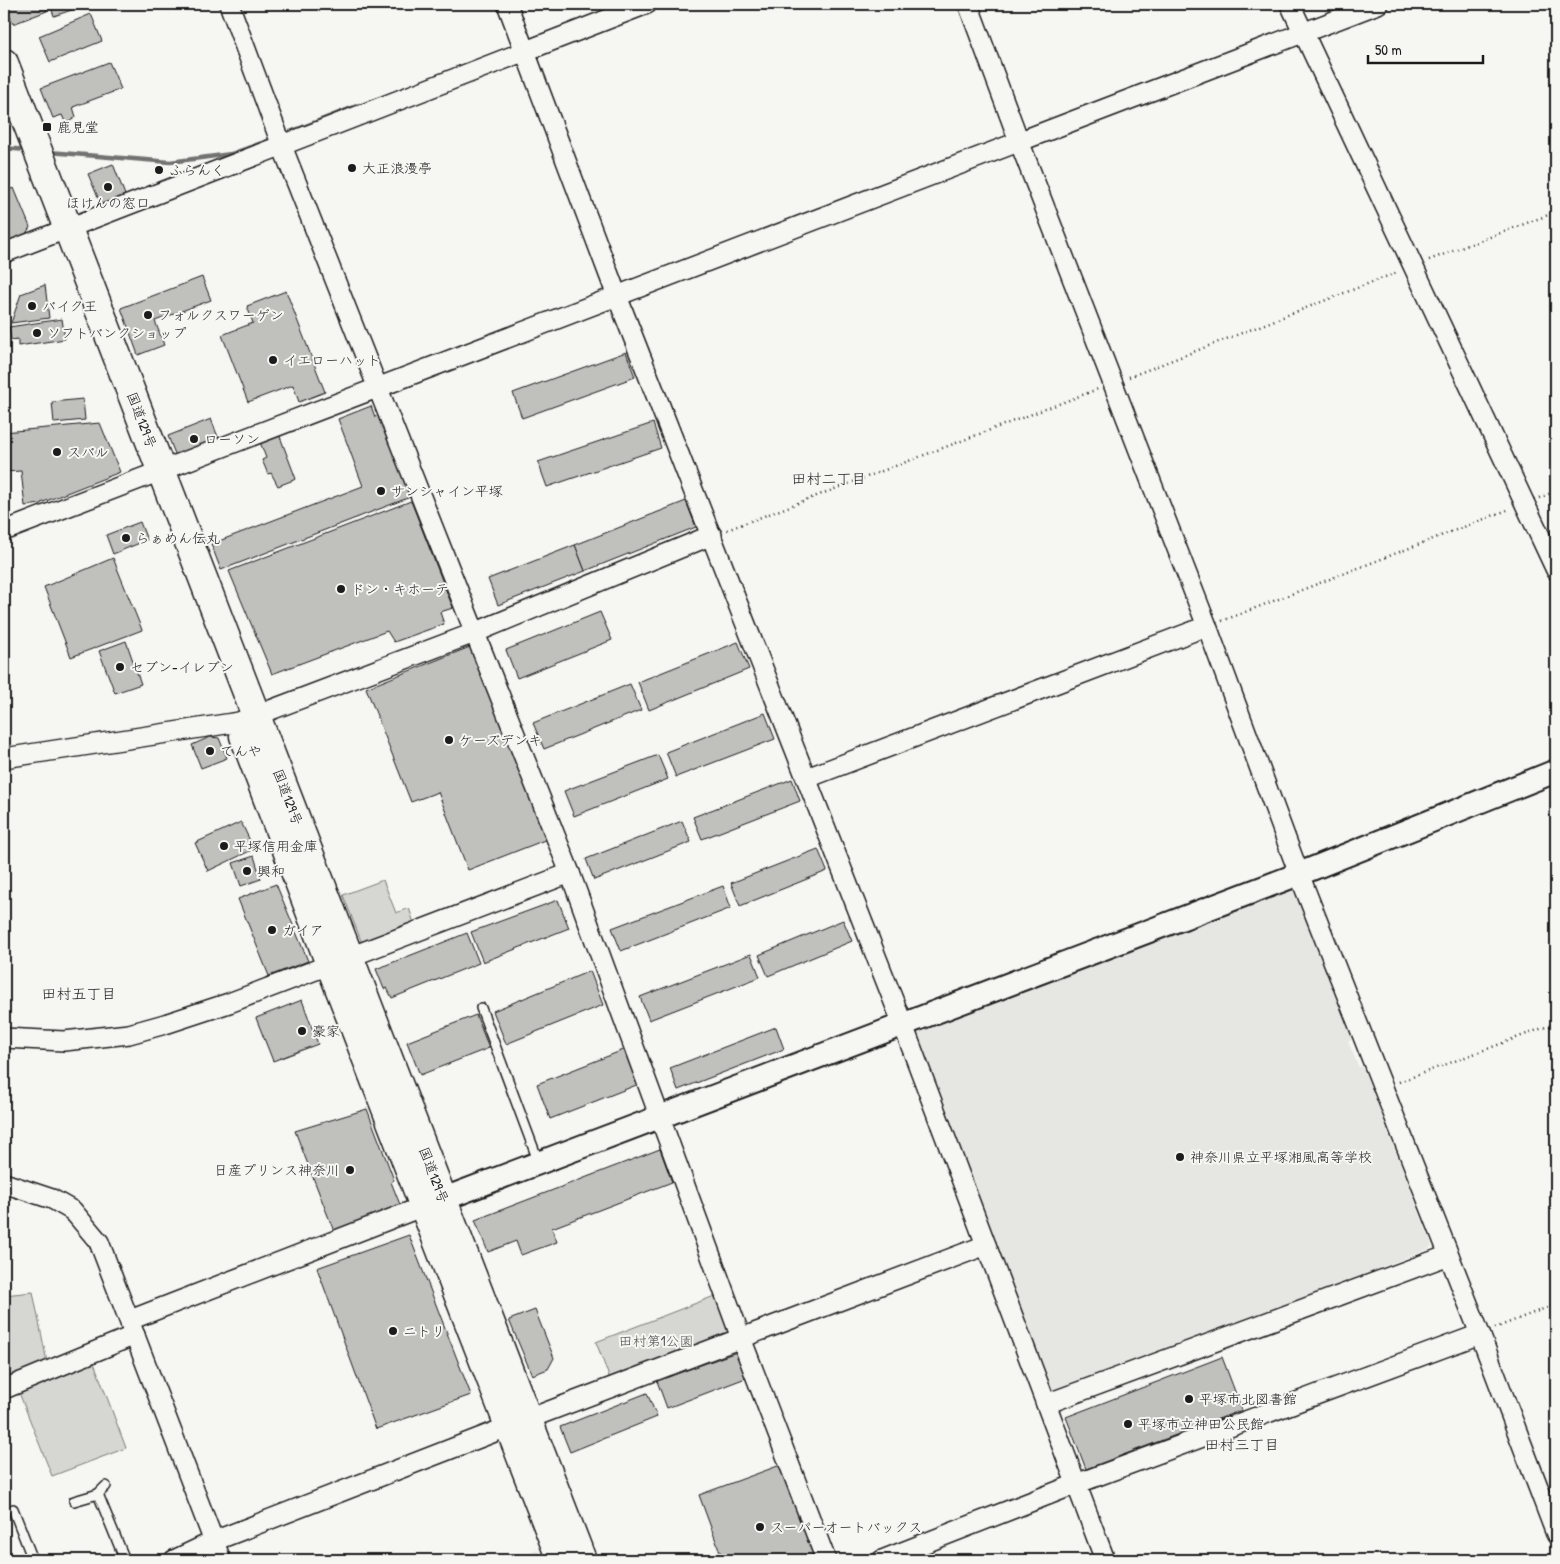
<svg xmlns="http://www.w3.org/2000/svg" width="1560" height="1564" font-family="'Patrick Hand','Klee One',sans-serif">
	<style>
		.built { fill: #e6e6e2 }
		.green { fill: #d6d6d2; stroke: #797977 }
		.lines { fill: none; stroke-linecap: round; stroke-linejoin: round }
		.stream { stroke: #727271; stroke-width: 4.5 }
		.building { fill: #c0c0bd; stroke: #1c1c1c }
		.service-casing { stroke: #1c1c1c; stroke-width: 12 }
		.minor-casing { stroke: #1c1c1c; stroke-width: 22 }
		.tertiary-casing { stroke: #1c1c1c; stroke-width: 26 }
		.trunk-casing { stroke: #1c1c1c; stroke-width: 31 }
		.path { stroke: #1c1c1c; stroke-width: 2.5; stroke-dasharray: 1 4; stroke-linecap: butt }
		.service { stroke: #f6f6f2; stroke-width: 9 }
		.minor { stroke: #f6f6f2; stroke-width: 19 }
		.tertiary { stroke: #f6f6f2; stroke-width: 22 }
		.trunk { stroke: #f6f6f2; stroke-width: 28 }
		.poi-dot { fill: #1c1c1c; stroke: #f6f6f2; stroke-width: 2 }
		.labels { text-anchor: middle; stroke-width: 4; stroke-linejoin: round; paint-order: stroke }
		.poi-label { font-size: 14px; fill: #1c1c1c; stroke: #f6f6f2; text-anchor: start }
		.street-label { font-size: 14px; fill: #1c1c1c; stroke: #f6f6f2 }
		.park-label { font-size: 14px; fill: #545453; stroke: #f6f6f2 }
		.neighbourhood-label { font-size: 15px; fill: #1c1c1c; stroke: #f6f6f2 }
	</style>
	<rect width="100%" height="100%" fill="#f6f6f2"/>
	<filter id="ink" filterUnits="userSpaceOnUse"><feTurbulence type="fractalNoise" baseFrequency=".02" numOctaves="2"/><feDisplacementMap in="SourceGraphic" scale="10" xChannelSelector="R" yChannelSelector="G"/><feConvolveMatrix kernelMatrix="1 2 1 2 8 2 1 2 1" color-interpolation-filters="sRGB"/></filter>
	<g filter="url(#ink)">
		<!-- built -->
		<g class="built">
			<path d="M1293 888 1352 1039 1348 1041 1358 1066 1363 1068 1432 1245 1429 1249 1054 1394 916 1036 918 1030Z"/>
			<path d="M538 1550 542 1560H512Z"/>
		</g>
		<!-- green -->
		<g class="green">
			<path d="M383 880 396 913 409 908 414 923 362 943 343 895Z"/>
			<path d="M33 1292 48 1367 4 1385V1295Z"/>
			<path d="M717 1295 731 1331 730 1335 611 1382 596 1342Z"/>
			<path d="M93 1360 126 1448 52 1476 18 1390Z"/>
		</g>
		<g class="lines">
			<!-- stream -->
			<g class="stream">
				<path d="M285 134 359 105"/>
				<path d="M4 148 26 150"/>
				<path d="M49 152 170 162 231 154 267 141"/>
			</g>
		</g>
		<!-- building -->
		<g class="building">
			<path d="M5 4H44L47 11 13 24Z"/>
			<path d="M50 4H89L54 16Z"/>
			<path d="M91 14 102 41 50 62 39 36Z"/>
			<path d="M109 62 121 89 73 107 76 117 66 124 62 115 53 118 41 88Z"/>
			<path d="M113 164 127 200 103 209 88 174Z"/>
			<path d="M4 181 7 190 14 188 30 227 24 237 4 246Z"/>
			<path d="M202 277 211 300 155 321 164 345 138 355 121 308Z"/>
			<path d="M45 285 49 318 11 323 21 294Z"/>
			<path d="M286 291 325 392 299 402 293 385 248 402 222 335 253 323 247 306Z"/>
			<path d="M62 319 65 339 18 346V339L11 340 9 327Z"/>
			<path d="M626 352 635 377 522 418 513 393Z"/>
			<path d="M83 399 85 420 54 423 52 402Z"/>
			<path d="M371 406 375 417 382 414 413 496 221 570 211 544 363 486 338 419Z"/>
			<path d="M211 419 220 442 177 459 168 436Z"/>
			<path d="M100 423 120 472 41 503V504L25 506 21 471 4 472V432Z"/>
			<path d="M653 423 661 448 547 487 538 462Z"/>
			<path d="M279 434 296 479 278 486 271 473 268 474 262 460 266 458 260 442Z"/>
			<path d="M411 501 453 608 440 612 444 624 394 642 387 631 272 674 229 571Z"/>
			<path d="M686 501 696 527 585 571 575 545Z"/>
			<path d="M140 522 147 540 113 554 106 535Z"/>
			<path d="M575 545 585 571 498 605 488 579Z"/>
			<path d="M113 558 142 630 71 657 44 587Z"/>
			<path d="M600 612 612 640 517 678 506 650Z"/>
			<path d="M126 641 141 684 115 693 99 651Z"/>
			<path d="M738 642 749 669 649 710 638 682Z"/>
			<path d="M475 645 550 838 468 870 438 792 411 802 366 688Z"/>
			<path d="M630 684 641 710 544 749 533 723Z"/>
			<path d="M765 713 775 739 676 777 666 752Z"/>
			<path d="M210 737 219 738 227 758 201 768 192 745Z"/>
			<path d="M658 755 668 779 574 816 564 791Z"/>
			<path d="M792 779 800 801 702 839 693 817Z"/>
			<path d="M682 821 691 842 594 880 586 859Z"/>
			<path d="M241 822 254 849 208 871 195 843Z"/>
			<path d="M818 849 827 871 740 906 731 883Z"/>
			<path d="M254 856 261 879 241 886 233 863Z"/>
			<path d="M276 884 308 961 269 976 238 899Z"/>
			<path d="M723 886 731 908 621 951 612 928Z"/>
			<path d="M558 900 569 928 483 962 471 932Z"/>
			<path d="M843 920 852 941 768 976 759 955Z"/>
			<path d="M467 933 479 963 392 998 387 988 384 989 376 969Z"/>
			<path d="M751 954 760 977 649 1020 640 997Z"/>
			<path d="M590 971 603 1005 506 1044 493 1011Z"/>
			<path d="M302 1000 318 1044 273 1061 256 1018Z"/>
			<path d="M476 1015 489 1048 420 1075 407 1042Z"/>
			<path d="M776 1027 784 1049 678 1090 670 1068Z"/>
			<path d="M626 1049 639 1084 550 1119 537 1084Z"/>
			<path d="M367 1109 394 1180 391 1182 401 1207 335 1234 295 1131Z"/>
			<path d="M660 1149 672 1182 552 1228 557 1242 521 1255 516 1241 488 1252 475 1220Z"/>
			<path d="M409 1235 471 1395 376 1429 317 1268Z"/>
			<path d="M535 1310 554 1358 548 1369 532 1375 509 1320Z"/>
			<path d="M742 1350 751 1376 667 1408 657 1381Z"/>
			<path d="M1222 1357 1242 1410 1086 1469 1066 1417Z"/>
			<path d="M647 1393 657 1417 570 1452 560 1427Z"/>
			<path d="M786 1463 822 1560H723L699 1495Z"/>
		</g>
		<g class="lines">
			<!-- service casing -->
			<g class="service-casing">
				<g id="service">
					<path d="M481 1008 539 1163"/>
					<path d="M98 1494 106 1486"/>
					<path d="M74 1501 98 1494 125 1560"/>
					<path d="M13 1509 33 1560"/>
				</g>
			</g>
			<!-- minor casing -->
			<g class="minor-casing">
				<g id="minor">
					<path d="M229 4 282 146 570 873 741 1338 826 1560"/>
					<path d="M507 4 617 296 903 1025 1105 1560"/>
					<path d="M968 4 1019 141 1207 626 1299 874 1480 1334 1556 1534"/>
					<path d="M1290 4 1556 570"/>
					<path d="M4 253 647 4"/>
					<path d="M4 531 1378 4"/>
					<path d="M4 758 239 722 474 633 712 535"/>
					<path d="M807 778 1207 626"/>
					<path d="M4 1038 64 1041 129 1034 165 1024 229 1003 570 873"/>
					<path d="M4 1183 52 1199 73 1211 99 1242 221 1560"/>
					<path d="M130 1320 424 1206"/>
					<path d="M4 1389 135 1335"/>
					<path d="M1046 1404 1449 1255"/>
					<path d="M174 1560 214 1541 528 1419 986 1245"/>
					<path d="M882 1560 1076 1484 1480 1334"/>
				</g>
			</g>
			<!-- tertiary casing -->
			<g class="tertiary-casing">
				<path id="tertiary" d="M428 1205 1299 874 1556 771"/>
			</g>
			<!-- trunk casing -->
			<g class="trunk-casing">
				<g id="trunk">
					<path d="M4 63 582 1560"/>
					<path d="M244 736 330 964 561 1560"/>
				</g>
			</g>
			<!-- path -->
			<g class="path">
				<path d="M1429 260 1556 212"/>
				<path d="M1129 377 1398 272"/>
				<path d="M1539 498 1556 491"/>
				<path d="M727 530 1098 389"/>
				<path d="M1222 621 1510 509"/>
				<path d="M1399 1082 1556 1023"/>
				<path d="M1495 1328 1556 1304"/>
			</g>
			<!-- service -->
			<use href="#service" class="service"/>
			<!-- minor -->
			<use href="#minor" class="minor"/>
			<!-- tertiary -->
			<use href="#tertiary" class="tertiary"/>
			<!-- trunk -->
			<use href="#trunk" class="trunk"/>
		</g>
	</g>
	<!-- markers -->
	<g class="poi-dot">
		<rect x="42" y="122" width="10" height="10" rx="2.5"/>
		<circle cx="352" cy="168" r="5"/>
		<circle cx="159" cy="170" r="5"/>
		<circle cx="108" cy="187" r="5"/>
		<circle cx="32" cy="306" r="5"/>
		<circle cx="148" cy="315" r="5"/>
		<circle cx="37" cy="333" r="5"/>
		<circle cx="273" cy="360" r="5"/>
		<circle cx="194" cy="439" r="5"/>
		<circle cx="57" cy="452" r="5"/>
		<circle cx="381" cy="491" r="5"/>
		<circle cx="126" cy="538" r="5"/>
		<circle cx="341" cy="589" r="5"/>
		<circle cx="120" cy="667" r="5"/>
		<circle cx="449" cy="740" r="5"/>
		<circle cx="210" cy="751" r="5"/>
		<circle cx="224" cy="846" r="5"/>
		<circle cx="247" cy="871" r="5"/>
		<circle cx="272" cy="930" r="5"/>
		<circle cx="302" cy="1031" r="5"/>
		<circle cx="1180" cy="1157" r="5"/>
		<circle cx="350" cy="1170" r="5"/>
		<circle cx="393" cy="1331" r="5"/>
		<circle cx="1189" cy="1399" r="5"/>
		<circle cx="1128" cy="1424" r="5"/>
		<circle cx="760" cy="1527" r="5"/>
	</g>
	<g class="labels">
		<!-- poi labels -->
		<g class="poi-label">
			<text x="57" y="132">鹿見堂</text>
			<text x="362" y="173">大正浪漫亭</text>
			<text x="169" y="175">ふらんく</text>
			<text x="108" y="208" text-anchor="middle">ほけんの窓口</text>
			<text x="42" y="311">バイク王</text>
			<text x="158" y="320">フォルクスワーゲン</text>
			<text x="47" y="338">ソフトバンクショップ</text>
			<text x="283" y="365">イエローハット</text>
			<text x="204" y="444">ローソン</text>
			<text x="67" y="457">スバル</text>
			<text x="391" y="496">サンシャイン平塚</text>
			<text x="136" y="543">らぁめん伝丸</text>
			<text x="351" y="594">ドン・キホーテ</text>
			<text x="130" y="672">セブン-イレブン</text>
			<text x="459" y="745">ケーズデンキ</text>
			<text x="220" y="756">てんや</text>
			<text x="234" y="851">平塚信用金庫</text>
			<text x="257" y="876">興和</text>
			<text x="282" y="935">ガイア</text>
			<text x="312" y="1036">豪家</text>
			<text x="1190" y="1162">神奈川県立平塚湘風高等学校</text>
			<text x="340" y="1175" text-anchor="end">日産プリンス神奈川</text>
			<text x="403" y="1336">ニトリ</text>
			<text x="1199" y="1404">平塚市北図書館</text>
			<text x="1138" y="1429">平塚市立神田公民館</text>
			<text x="770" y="1532">スーパーオートバックス</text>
		</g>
		<!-- street labels -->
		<g class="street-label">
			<text transform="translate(142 420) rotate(69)" y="5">国道129号</text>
			<text transform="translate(288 797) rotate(69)" y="5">国道129号</text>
			<text transform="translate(434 1175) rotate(69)" y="5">国道129号</text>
		</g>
		<!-- park labels -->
		<g class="park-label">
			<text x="656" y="1346">田村第1公園</text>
		</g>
		<!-- neighbourhood labels -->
		<g class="neighbourhood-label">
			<text x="829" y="484">田村二丁目</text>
			<text x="79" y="999">田村五丁目</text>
			<text x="1242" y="1450">田村三丁目</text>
		</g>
	</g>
	<!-- margin -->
	<rect width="1560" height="1564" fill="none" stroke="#f6f6f2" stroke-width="20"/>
	<rect x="10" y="10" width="1540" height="1544" fill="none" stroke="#1c1c1c" stroke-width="2" filter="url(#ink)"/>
	<!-- scale -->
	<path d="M1368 55v8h115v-8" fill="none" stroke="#1c1c1c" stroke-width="2.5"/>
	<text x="1375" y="55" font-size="15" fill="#1c1c1c" stroke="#f6f6f2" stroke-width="4" paint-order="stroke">50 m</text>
</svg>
